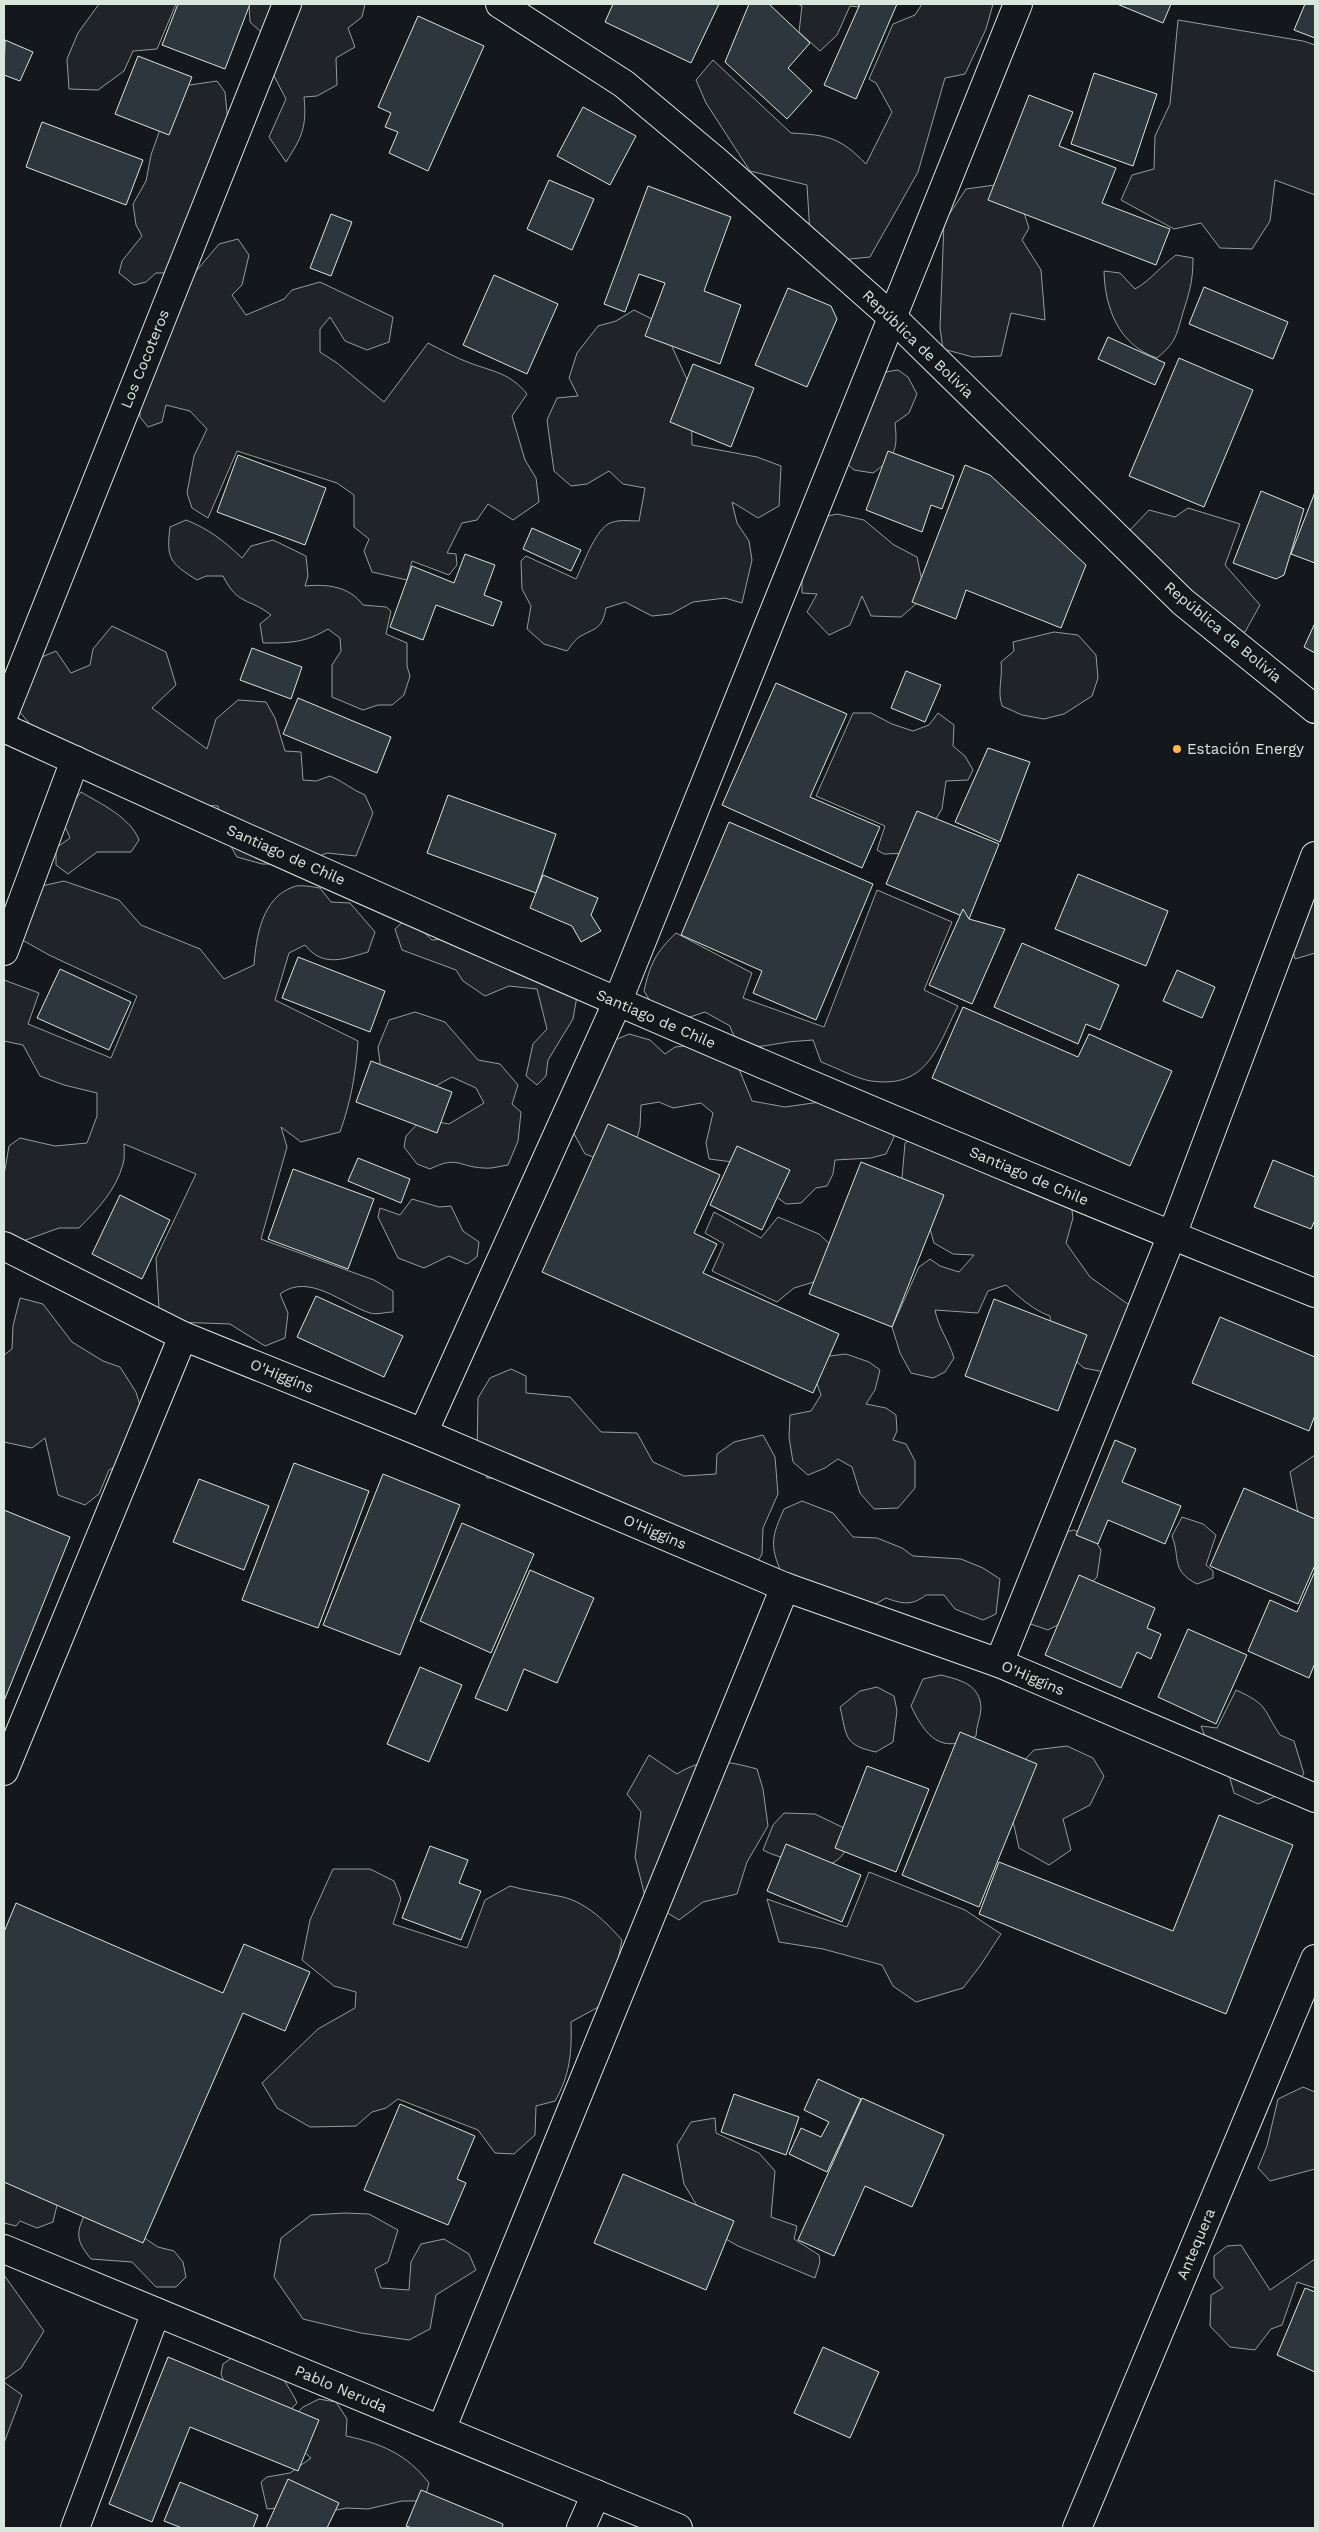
<svg xmlns="http://www.w3.org/2000/svg" width="1319" height="2532" font-family="'Work Sans',sans-serif">
	<style>
		.green { fill: #202428; stroke: #939e99 }
		.building { fill: #2c363c; stroke: #d8e6dc }
		.lines { fill: none; stroke-linecap: round; stroke-linejoin: round }
		.minor-casing { stroke: #d8e6dc; stroke-width: 30 }
		.minor { stroke: #14181c; stroke-width: 28 }
		.poi-dot { fill: #ffb74d; stroke: #14181c; stroke-width: 2 }
		.labels { text-anchor: middle; stroke-width: 4; stroke-linejoin: round; paint-order: stroke }
		.street-label { font-size: 15px; fill: #d8e6dc; stroke: #14181c }
		.poi-label { font-size: 15px; fill: #d8e6dc; stroke: #14181c; text-anchor: start }
	</style>
	<rect width="100%" height="100%" fill="#14181c"/>
	<!-- green -->
	<g class="green">
		<path d="M99 4H176L157 49 133 51 124 71 98 90 69 89 67 59 78 33Z"/>
		<path d="M249 4H365L362 17 348 28 355 47 336 58 337 85 317 96 304 97C307 127 302 137 286 162L269 137 286 99 274 76 261 32 250 22Z"/>
		<path d="M797 4H858L859 7 850 6 837 35 820 51 799 32 802 6Z"/>
		<path d="M922 4H993L986 29 965 74 945 78 918 172 870 257 830 261 810 234 807 185 750 171 706 103 696 80 713 60 791 133C827 135 840 137 866 164L892 112 876 83 869 79 893 24 915 15Z"/>
		<path d="M1178 20 1303 41 1315 45V195L1275 180 1270 221 1252 249 1220 248 1201 223 1174 229 1121 200 1132 175 1154 169 1155 136 1170 104Z"/>
		<path d="M217 81 225 92 228 123 177 273H156L146 282 134 285 119 273 122 261 142 236 136 225 133 204 146 181 151 155 165 115 183 86Z"/>
		<path d="M995 185 1021 204 1029 228 1022 240 1041 270 1045 320 1011 313 1001 356 973 357 943 349 940 328 944 222 966 189Z"/>
		<path d="M238 239 249 255 242 285 232 295 246 315 284 299 292 290 320 282 393 317 389 342 367 350 345 341 330 317 320 329V352L337 363 384 402 428 343C442 350 456 358 470 363 494 372 510 373 527 394L512 416 525 460 536 478 539 502 513 520 488 504 477 520 462 523 447 553 456 554 457 565 449 575 412 561 407 580 372 572 364 551 369 539 354 527V495L337 483 237 451 208 518 192 508 187 493 194 456 207 429 190 411 166 405 162 422 148 427 140 417V392L186 283 219 244Z"/>
		<path d="M1176 255 1193 258C1193 283 1189 293 1182 316 1176 337 1175 343 1157 358 1119 345 1105 309 1104 271L1120 273 1135 289C1151 280 1161 266 1176 255Z"/>
		<path d="M634 310 658 322 668 338 691 388 692 445 757 457 781 466 779 506 758 518 732 502 737 523 749 541 752 560 742 603 725 598 693 602 671 614 652 616 625 602 606 608C602 629 597 627 581 636 575 639 571 646 567 651L544 644 527 629 531 606 522 589 521 561 526 556 576 579C583 565 594 533 608 524 617 519 629 521 639 521L645 488 623 484 609 471 587 484 571 486 554 471 547 420 557 398 578 396 569 378 577 353 598 326 616 321Z"/>
		<path d="M898 370 908 377 917 394 909 413 895 423C898 450 895 457 873 473L854 470 846 463 879 373Z"/>
		<path d="M1188 508 1240 524 1225 565 1260 605 1245 632 1212 635 1188 618 1173 612 1130 530 1149 510 1175 517Z"/>
		<path d="M837 514 864 520 894 545 917 557 925 596 901 617 871 616 862 596 850 625 829 635 807 612 817 594 802 593V576L823 517Z"/>
		<path d="M186 520C209 529 224 541 242 558L251 546 273 540 306 556 308 576 305 586C327 584 349 586 363 605L386 607 391 611 386 634 407 643V666L410 676 404 695 392 705H378L363 710 332 697V665L341 651 340 638 328 629C305 643 289 643 263 643L260 624 271 615C248 597 238 606 223 576H206L197 580C170 563 166 559 170 527Z"/>
		<path d="M112 626 166 652 176 685 152 708 207 749 216 719 238 700 266 702 275 718 285 751 301 752 303 780 316 781 330 776C343 781 352 790 365 795L373 813 356 856 327 853 299 864H262L237 857 223 833 218 806 188 804 38 734 19 711 37 659 56 651 71 673 90 665 93 649Z"/>
		<path d="M1054 632 1078 635 1096 655 1098 678 1092 696 1064 714 1044 719 1022 715 1002 706C997 691 1003 678 1001 662L1014 651 1013 642Z"/>
		<path d="M853 713H871L892 724 913 731 929 725 938 713 954 725 953 746 965 756 973 770 968 780 946 781 942 809 925 837 911 853 884 854 877 850 885 826 816 796Z"/>
		<path d="M81 792C101 804 130 817 139 840L131 852H97L68 874 56 865V848L70 838 61 817Z"/>
		<path d="M64 881 119 900 141 925 200 949 224 979 254 965C256 937 262 898 293 887 300 884 312 887 320 888L331 902 350 903 375 932 368 952C344 959 323 968 305 945L289 953 275 1000 358 1041C356 1073 351 1101 340 1132L301 1142 281 1127 287 1147 261 1239 374 1280 393 1291V1312C386 1312 376 1315 370 1313 342 1304 309 1272 280 1294L288 1313 285 1338 265 1346 230 1324 175 1322 159 1309 156 1258 196 1174 124 1144C124 1150 125 1158 123 1164 116 1190 98 1209 79 1228H59L23 1241 4 1243V1175L9 1146 20 1138 55 1146 87 1143 97 1116V1093L64 1085 40 1076 23 1045 4 1041V980L39 993 28 1024 111 1058 137 996 49 955 17 937 28 889Z"/>
		<path d="M1315 885V953L1295 959 1283 907Z"/>
		<path d="M877 890 952 922 924 990 958 1006C937 1047 928 1089 871 1081 857 1079 835 1067 821 1062L813 1040C803 1041 792 1041 782 1043 762 1046 738 1054 730 1026L705 1012 690 1017 658 1014 644 991C650 964 656 952 676 933L752 973 743 998 824 1027Z"/>
		<path d="M408 917 432 940 471 937 577 996 573 1019 548 1060 546 1076 537 1085 526 1076 533 1044 547 1029 537 989 509 986 485 996 463 981 456 970 402 950 395 929Z"/>
		<path d="M415 1012 445 1022 478 1060 500 1064 518 1085 512 1104 521 1112 518 1141 508 1165C500 1166 492 1169 484 1168 458 1167 458 1155 430 1169L417 1164 404 1147 406 1136 422 1119 449 1124 484 1103 476 1088 452 1077 421 1094 382 1078 378 1047 389 1020Z"/>
		<path d="M629 1034 650 1040 665 1054 675 1047 703 1044 739 1069 752 1101 785 1107 820 1102 887 1124 894 1137 886 1154 871 1158 835 1160 833 1174 827 1186 816 1188 801 1203 786 1204 765 1188 749 1164 709 1159 706 1143 713 1113 701 1103 673 1108 659 1102 641 1105 640 1127 635 1146 599 1159 585 1154 572 1130 606 1044Z"/>
		<path d="M918 1134 1022 1158 1070 1195 1073 1218 1066 1243 1090 1277 1146 1317 1143 1344 1127 1365 1104 1372 1084 1368 1052 1340 1050 1316C1033 1310 1019 1297 1006 1285L988 1291 978 1313 935 1310C938 1327 949 1341 954 1358L945 1372 933 1378 911 1373 900 1353 892 1327 919 1267 930 1259 940 1266 959 1272 974 1255 953 1254 934 1243 925 1211 913 1198 902 1178 905 1143Z"/>
		<path d="M412 1199 439 1207 451 1206 463 1231 479 1242 477 1257 467 1264 449 1256 424 1268 398 1258 378 1217 380 1208 400 1215Z"/>
		<path d="M714 1212 761 1238 778 1217 819 1234 833 1247 824 1279 794 1288 777 1302 712 1271 724 1244 705 1233Z"/>
		<path d="M20 1298 43 1304 72 1342 103 1361 120 1367 136 1392 149 1436 134 1458 109 1470 99 1494 85 1505 58 1495 45 1438 32 1448 4 1442V1355L12 1349 13 1326Z"/>
		<path d="M846 1354 869 1362 880 1370 875 1390 866 1404 886 1408 896 1415 897 1431 893 1440 906 1444 915 1461V1488L898 1508 874 1509 860 1493 852 1467 838 1459 825 1468 808 1475 793 1462 789 1437 790 1415 811 1411 821 1395 815 1378 821 1361 829 1356Z"/>
		<path d="M511 1369 526 1376V1393L570 1397 601 1432 637 1433 653 1462 684 1476 716 1474 717 1454 734 1442 763 1435 775 1457 778 1494 763 1528 762 1554 758 1561 513 1479 487 1478 477 1455 478 1398 490 1378Z"/>
		<path d="M1315 1455V1527L1300 1523 1290 1472Z"/>
		<path d="M802 1501 833 1513 853 1537 877 1538 902 1548 913 1556 961 1559 983 1568 1000 1579 996 1614 983 1620 955 1609 944 1595H926C912 1606 902 1604 886 1598L865 1610 782 1574C769 1545 772 1536 784 1509Z"/>
		<path d="M1182 1517 1203 1524 1216 1535 1206 1565 1213 1571V1578L1197 1584C1170 1570 1181 1559 1172 1536Z"/>
		<path d="M1074 1530 1094 1539 1101 1550 1097 1577 1084 1591 1073 1617 1048 1630 1019 1620 1044 1537Z"/>
		<path d="M941 1675C960 1680 980 1684 981 1708 981 1716 976 1726 976 1736 941 1755 926 1737 911 1706L923 1679Z"/>
		<path d="M877 1687 894 1696 897 1711 893 1742 876 1752C843 1745 847 1736 840 1707L860 1691Z"/>
		<path d="M1236 1690C1269 1705 1262 1708 1280 1735L1294 1741 1304 1774 1281 1794 1258 1804 1234 1793 1224 1757 1207 1742 1201 1726 1217 1728Z"/>
		<path d="M1067 1746 1093 1758 1104 1776 1090 1805 1063 1819 1071 1850 1049 1865 1019 1848 1007 1794 1015 1770 1034 1750Z"/>
		<path d="M649 1755 677 1774C705 1756 727 1761 757 1769L763 1789 768 1826 747 1862 737 1894 703 1902 679 1920 646 1900 635 1857 641 1812 627 1794Z"/>
		<path d="M784 1813 815 1814 846 1829C850 1849 844 1858 827 1866 805 1859 782 1861 763 1850L773 1825Z"/>
		<path d="M333 1869H370L394 1881 401 1899 393 1924 467 1948 485 1900 510 1886C527 1891 545 1893 563 1897 587 1903 606 1922 622 1940L614 1980 602 2005 571 2022C572 2052 570 2075 555 2101L536 2106 535 2135 514 2154 495 2153 478 2130 398 2099 386 2108 372 2112 356 2126 310 2127 277 2108 262 2083 318 2029 355 2008 356 1992 334 1986 302 1960 310 1920Z"/>
		<path d="M869 1872 965 1910 1001 1934 980 1966 963 1988 916 2002 893 1986 882 1965 823 1949 779 1942 767 1899 847 1927Z"/>
		<path d="M1303 2087 1315 2092V2169L1270 2181 1258 2168 1267 2146 1278 2099Z"/>
		<path d="M715 2118 716 2133 759 2153 775 2171 771 2217 797 2226 794 2239 819 2255 820 2262 815 2278 738 2246 712 2231 684 2184 677 2145 691 2122Z"/>
		<path d="M4 2174 58 2201 53 2222 37 2228 20 2221 16 2226 4 2223Z"/>
		<path d="M345 2213 369 2214 398 2230 388 2262 375 2269 381 2288 409 2290 411 2262 421 2244 444 2239 469 2254 476 2270 436 2295 430 2329 409 2340 361 2333 303 2319 274 2277 281 2238 311 2215Z"/>
		<path d="M85 2214 137 2233 158 2247 174 2251 183 2262 186 2277 176 2287H156L132 2262 91 2259C77 2242 75 2234 85 2214Z"/>
		<path d="M1241 2245 1270 2290 1315 2259V2288L1297 2282 1282 2325 1271 2329 1255 2350 1230 2347 1210 2326 1211 2295 1223 2288 1214 2277V2256L1227 2246Z"/>
		<path d="M4 2275 44 2331 21 2368 4 2380Z"/>
		<path d="M233 2357 281 2368C282 2382 292 2390 297 2403L285 2415 229 2394 221 2374 223 2364Z"/>
		<path d="M4 2382 22 2395 4 2443Z"/>
		<path d="M319 2399 336 2402 347 2419 346 2436C380 2443 407 2454 429 2483L424 2501H402L368 2509 347 2508 325 2512 291 2507 267 2509 261 2482 267 2477 290 2473 311 2458 288 2438 289 2421 303 2407Z"/>
	</g>
	<!-- building -->
	<g class="building">
		<path d="M178 4H250L225 69 162 45Z"/>
		<path d="M613 4H719L691 63 605 22Z"/>
		<path d="M749 4H769L810 43 788 68 812 91 787 119 725 62Z"/>
		<path d="M860 4H897L856 99 824 85Z"/>
		<path d="M1117 4H1171L1163 23Z"/>
		<path d="M1305 4H1315V38L1294 30Z"/>
		<path d="M418 16 484 46 428 171 389 153 398 132 385 127 391 113 378 107Z"/>
		<path d="M5 40 33 52 20 81 4 75Z"/>
		<path d="M138 56 192 77 169 135 115 114Z"/>
		<path d="M1094 73 1157 94 1133 166 1071 144Z"/>
		<path d="M1029 95 1073 112 1059 146 1116 168 1102 203 1170 229 1156 265 988 200Z"/>
		<path d="M583 107 636 136 610 185 557 156Z"/>
		<path d="M42 122 143 160 126 205 26 167Z"/>
		<path d="M549 180 594 199 572 250 527 229Z"/>
		<path d="M648 186 731 217 704 291 741 305 720 364 645 336 665 283 639 274 625 312 604 304Z"/>
		<path d="M331 214 352 222 331 276 310 268Z"/>
		<path d="M494 275 558 304 527 374 463 345Z"/>
		<path d="M1204 287 1288 322 1273 359 1189 324Z"/>
		<path d="M788 288 831 306 837 319 807 387 755 365Z"/>
		<path d="M1108 337 1165 363 1155 385 1098 359Z"/>
		<path d="M1179 358 1253 390 1204 507 1129 476Z"/>
		<path d="M693 364 754 388 731 447 670 422Z"/>
		<path d="M888 451 954 476 942 509 931 505 922 532 866 510Z"/>
		<path d="M238 455 326 488 305 545 217 512Z"/>
		<path d="M965 465 990 475 1086 565 1061 628 966 590 956 619 912 602Z"/>
		<path d="M1261 491 1304 509 1284 575 1276 579 1233 563Z"/>
		<path d="M1315 492V563L1291 554Z"/>
		<path d="M532 528 581 550 571 571 523 549Z"/>
		<path d="M465 554 495 565 484 595 502 602 493 626 436 605 423 640 390 627 412 566 454 583Z"/>
		<path d="M1315 623V653L1304 647Z"/>
		<path d="M252 648 302 667 291 699 240 680Z"/>
		<path d="M906 671 941 685 925 722 891 708Z"/>
		<path d="M776 683 847 714 810 797 880 827 862 868 722 805Z"/>
		<path d="M298 698 391 737 377 773 283 734Z"/>
		<path d="M988 748 1030 762 1000 842 955 822Z"/>
		<path d="M448 795 556 834 536 893 427 853Z"/>
		<path d="M917 811 999 844 969 919 886 884Z"/>
		<path d="M729 822 873 884 816 1020 753 993 762 971 681 935Z"/>
		<path d="M1078 874 1168 911 1146 966 1055 929Z"/>
		<path d="M543 875 598 898 591 915 601 931 581 942 572 926 530 908Z"/>
		<path d="M963 909 969 919 1005 929 972 1004 929 985Z"/>
		<path d="M1022 943 1119 985 1100 1030 1086 1024 1078 1044 994 1007Z"/>
		<path d="M298 957 385 991 370 1032 282 998Z"/>
		<path d="M60 969 131 1002 109 1050 37 1018Z"/>
		<path d="M1177 970 1215 987 1202 1018 1163 1001Z"/>
		<path d="M963 1007 1078 1057 1089 1034 1172 1071 1130 1166 932 1078Z"/>
		<path d="M371 1061 452 1092 437 1133 356 1102Z"/>
		<path d="M608 1124 720 1175 694 1233 717 1244 703 1273 839 1334 813 1393 542 1272Z"/>
		<path d="M737 1146 790 1170 762 1230 710 1205Z"/>
		<path d="M358 1158 410 1179 401 1203 348 1181Z"/>
		<path d="M1273 1160 1315 1177V1220L1311 1229 1254 1207Z"/>
		<path d="M861 1162 944 1195 892 1327 809 1294Z"/>
		<path d="M293 1169 374 1199 348 1269 268 1239Z"/>
		<path d="M120 1195 170 1220 142 1279 92 1254Z"/>
		<path d="M316 1296 403 1336 384 1377 297 1337Z"/>
		<path d="M994 1299 1087 1335 1058 1411 965 1376Z"/>
		<path d="M1220 1317 1315 1357V1415L1309 1431 1192 1383Z"/>
		<path d="M1115 1440 1136 1449 1122 1482 1181 1506 1165 1544 1108 1520 1098 1544 1076 1535Z"/>
		<path d="M294 1463 369 1491 318 1628 242 1600Z"/>
		<path d="M383 1474 460 1505 400 1655 323 1625Z"/>
		<path d="M199 1479 269 1506 244 1570 173 1542Z"/>
		<path d="M1244 1488 1315 1519V1565L1298 1604 1210 1566Z"/>
		<path d="M4 1510 70 1537 4 1701Z"/>
		<path d="M462 1523 534 1554 491 1653 420 1621Z"/>
		<path d="M530 1570 594 1598 557 1683 524 1669 507 1711 475 1698Z"/>
		<path d="M1315 1571V1663L1309 1678 1248 1651 1270 1600 1297 1612Z"/>
		<path d="M1079 1575 1155 1608 1147 1628 1161 1634 1151 1659 1137 1652 1121 1688 1045 1655Z"/>
		<path d="M1188 1629 1247 1655 1216 1724 1158 1697Z"/>
		<path d="M420 1667 462 1685 429 1762 387 1744Z"/>
		<path d="M960 1732 1037 1764 979 1907 902 1875Z"/>
		<path d="M867 1766 929 1789 896 1872 835 1848Z"/>
		<path d="M1219 1815 1293 1845 1226 2014 979 1914 999 1862 1173 1931Z"/>
		<path d="M786 1844 861 1875 842 1922 767 1891Z"/>
		<path d="M430 1846 468 1860 459 1883 481 1891 461 1940 402 1918Z"/>
		<path d="M16 1903 223 1993 244 1944 310 1972 285 2031 243 2013 143 2243 4 2182V1932Z"/>
		<path d="M818 2079 861 2099 827 2172 789 2154 801 2128 821 2137 829 2122 804 2110Z"/>
		<path d="M734 2094 799 2117 786 2155 721 2132Z"/>
		<path d="M862 2098 944 2135 912 2207 865 2186 834 2256 798 2240Z"/>
		<path d="M400 2104 475 2136 457 2179 466 2183 448 2225 364 2190Z"/>
		<path d="M623 2174 734 2221 706 2290 594 2243Z"/>
		<path d="M1305 2288 1315 2292V2372L1277 2355Z"/>
		<path d="M823 2347 879 2372 850 2438 794 2413Z"/>
		<path d="M168 2357 319 2420 298 2471 190 2427 152 2522 109 2504Z"/>
		<path d="M288 2479 339 2503 327 2528H266Z"/>
		<path d="M180 2482 258 2515 253 2528H182L164 2521Z"/>
		<path d="M421 2490 503 2524 502 2528H412L406 2526Z"/>
	</g>
	<g class="lines">
		<!-- minor casing -->
		<g class="minor-casing">
			<g id="minor">
				<path d="M500 4 624 84 717 162 892 317 1183 602 1315 709"/>
				<path d="M4 714 287 4"/>
				<path d="M4 728C437 926 873 1116 1315 1293"/>
				<path d="M4 951 75 760"/>
				<path d="M4 1246 183 1336 423 1433 785 1587 999 1663 1315 1798"/>
				<path d="M423 1433 617 1003 1018 4"/>
				<path d="M999 1663 1172 1235 1315 856"/>
				<path d="M4 1771 183 1336"/>
				<path d="M4 2249 678 2528"/>
				<path d="M441 2430 785 1587"/>
				<path d="M75 2528 156 2312"/>
				<path d="M581 2528 596 2494"/>
				<path d="M1077 2528 1315 1959"/>
			</g>
		</g>
		<!-- minor -->
		<use href="#minor" class="minor"/>
	</g>
	<!-- markers -->
	<circle class="poi-dot" cx="1177" cy="749" r="5"/>
	<g class="labels">
		<!-- street labels -->
		<g class="street-label">
			<text transform="translate(918 344) rotate(44)" y="5">República de Bolivia</text>
			<text transform="translate(145 359) rotate(-68)" y="5">Los Cocoteros</text>
			<text transform="translate(1223 632) rotate(40)" y="5">República de Bolivia</text>
			<text transform="translate(286 855) rotate(24)" y="5">Santiago de Chile</text>
			<text transform="translate(656 1019) rotate(23)" y="5">Santiago de Chile</text>
			<text transform="translate(1029 1176) rotate(23)" y="5">Santiago de Chile</text>
			<text transform="translate(282 1376) rotate(22)" y="5">O'Higgins</text>
			<text transform="translate(655 1532) rotate(23)" y="5">O'Higgins</text>
			<text transform="translate(1033 1678) rotate(23)" y="5">O'Higgins</text>
			<text transform="translate(1196 2244) rotate(-67)" y="5">Antequera</text>
			<text transform="translate(341 2389) rotate(23)" y="5">Pablo Neruda</text>
		</g>
		<!-- poi labels -->
		<g class="poi-label">
			<text x="1187" y="754">Estación Energy</text>
		</g>
	</g>
	<!-- border -->
	<rect width="1319" height="2532" fill="none" stroke="#d8e6dc" stroke-width="10"/>
</svg>
